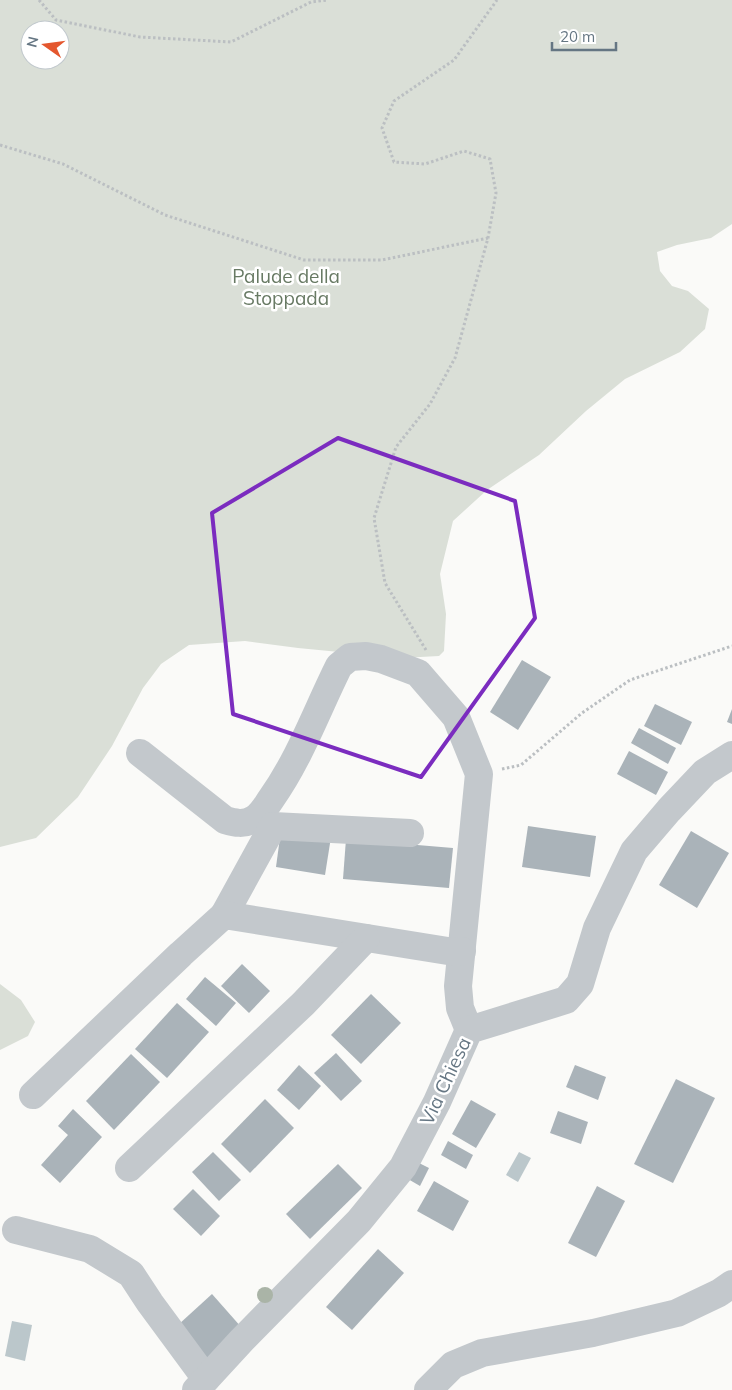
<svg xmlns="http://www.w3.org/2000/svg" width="732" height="1390" font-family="Mulish,sans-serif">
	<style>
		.green { fill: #dadfd7; fill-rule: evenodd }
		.water { fill: #bbc7cb }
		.building { fill: #aab3b9 }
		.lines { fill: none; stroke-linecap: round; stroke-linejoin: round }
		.path { stroke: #bbbfc2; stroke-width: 3; stroke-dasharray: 2.5 2.5; stroke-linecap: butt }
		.minor { stroke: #c3c8cc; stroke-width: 28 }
		.tree { fill: #aab4a7 }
		.marked { fill: none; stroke: #7b2cbf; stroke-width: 4; stroke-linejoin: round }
		.labels { text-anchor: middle; stroke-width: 5; stroke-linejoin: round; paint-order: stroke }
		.park-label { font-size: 19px; fill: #687a64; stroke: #fff }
		.street-label { font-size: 19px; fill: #657683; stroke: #fff }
	</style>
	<rect width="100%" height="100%" fill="#fafaf8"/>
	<!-- green -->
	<g class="green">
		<path d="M0 0H732V224L711 238 677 245 657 252 660 271 672 286 688 291 709 309 705 329 680 352 625 379 586 411 539 455 487 490 453 521 440 574 446 614 444 651 439 656 401 658 298 648 245 641 189 645 161 664 143 688 112 746 78 797 36 838 0 847ZM30 30H60V60H30Z"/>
		<path d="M0 984 21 1000 35 1022 28 1036 0 1050Z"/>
	</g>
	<!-- water -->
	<g class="water">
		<path d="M519 1152 531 1158 518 1182 506 1175Z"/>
		<path d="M12 1321 32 1325 25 1361 5 1356Z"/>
	</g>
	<!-- building -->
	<g class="building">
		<path d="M522 660 551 677 518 730 490 712Z"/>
		<path d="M655 704 692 722 681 745 644 726Z"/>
		<path d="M732 709V724L727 722Z"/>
		<path d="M639 728 676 748 668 764 631 743Z"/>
		<path d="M629 751 668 772 656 795 617 774Z"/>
		<path d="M528 826 596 836 590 877 522 867Z"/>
		<path d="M281 830 331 837 325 875 276 867Z"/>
		<path d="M691 831 729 853 697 908 659 885Z"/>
		<path d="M346 839 453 848 449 888 343 879Z"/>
		<path d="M242 964 270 991 249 1013 221 986Z"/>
		<path d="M205 977 236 1003 216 1026 186 999Z"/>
		<path d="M371 994 401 1023 361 1064 331 1035Z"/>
		<path d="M177 1003 209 1032 167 1078 135 1049Z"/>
		<path d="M336 1053 362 1081 341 1101 314 1073Z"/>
		<path d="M131 1054 160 1082 114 1130 86 1101Z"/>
		<path d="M299 1065 321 1086 299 1110 277 1090Z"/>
		<path d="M575 1065 606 1077 598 1100 566 1087Z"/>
		<path d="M676 1079 715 1098 673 1183 634 1164Z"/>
		<path d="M265 1099 294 1128 250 1173 221 1144Z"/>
		<path d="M471 1100 496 1114 476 1148 452 1134Z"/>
		<path d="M73 1109 102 1137 60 1183 41 1165 68 1135 58 1126Z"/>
		<path d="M558 1111 588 1122 581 1144 550 1133Z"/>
		<path d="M448 1141 473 1155 466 1169 441 1155Z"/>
		<path d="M213 1152 241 1180 219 1201 192 1172Z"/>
		<path d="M417 1162 429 1168 420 1186 408 1179Z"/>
		<path d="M338 1164 362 1188 310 1239 286 1214Z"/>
		<path d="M434 1181 469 1201 453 1231 417 1211Z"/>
		<path d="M597 1186 625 1201 596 1257 568 1243Z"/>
		<path d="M193 1189 220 1216 201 1236 173 1209Z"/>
		<path d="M378 1249 404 1273 352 1330 326 1307Z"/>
		<path d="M212 1294 242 1328 208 1359 178 1325Z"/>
	</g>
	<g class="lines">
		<!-- path -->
		<g class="path">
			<path d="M39 0 56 20 140 37 231 42 311 2 327 0"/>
			<path d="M0 145 63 164 165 215 304 260H382L488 238"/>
			<path d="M426 650 385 583 374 518 396 447 430 404 455 358 488 238 496 193 490 159 464 151 425 164 394 162 382 128 394 101 454 60 497 0"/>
			<path d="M502 769 521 765 582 713 630 680 732 646"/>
		</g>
		<!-- minor -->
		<g class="minor">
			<path d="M140 753 225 820C235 823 244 825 254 819 262 814 266 806 271 799 300 758 317 710 339 666L350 657 366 656 381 659 418 673 456 717 479 774 458 986 460 1008 469 1030"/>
			<path d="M224 915 273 826 410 833"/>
			<path d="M33 1095 181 954 224 915 454 952 462 951"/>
			<path d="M129 1168 303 1004 366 938"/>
			<path d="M16 1230 90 1249 131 1274 150 1303 206 1379"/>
			<path d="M196 1390 242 1340 359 1221 403 1167 437 1102 469 1030 566 1000 580 984 597 928 634 851 669 810 705 772 732 755"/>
			<path d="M428 1390 453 1365 482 1353 593 1333 677 1313 719 1293 732 1284"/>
		</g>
	</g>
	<!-- trees -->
	<circle class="tree" cx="265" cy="1295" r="8"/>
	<!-- marked area -->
	<path class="marked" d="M338 438 515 501 535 618 421 777 233 714 212 513Z"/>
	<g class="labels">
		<!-- park labels -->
		<g class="park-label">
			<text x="286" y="283">Palude della<tspan x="286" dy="22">Stoppada</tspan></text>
		</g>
		<!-- street labels -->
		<g class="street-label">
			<text transform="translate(445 1081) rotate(-65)" y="7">Via Chiesa</text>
		</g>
	</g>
	<!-- north arrow -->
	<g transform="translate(45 45) rotate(284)"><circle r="24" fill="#ffffff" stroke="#c1c8cd"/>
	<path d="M0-4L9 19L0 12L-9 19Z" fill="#e4572e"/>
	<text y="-8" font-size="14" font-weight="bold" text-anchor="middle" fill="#657683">N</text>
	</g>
	<!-- scale -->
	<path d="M552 42v8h64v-8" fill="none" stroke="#657683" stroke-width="2.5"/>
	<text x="560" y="42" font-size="15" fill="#657683" stroke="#ffffff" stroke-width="4" paint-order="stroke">20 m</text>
</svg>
